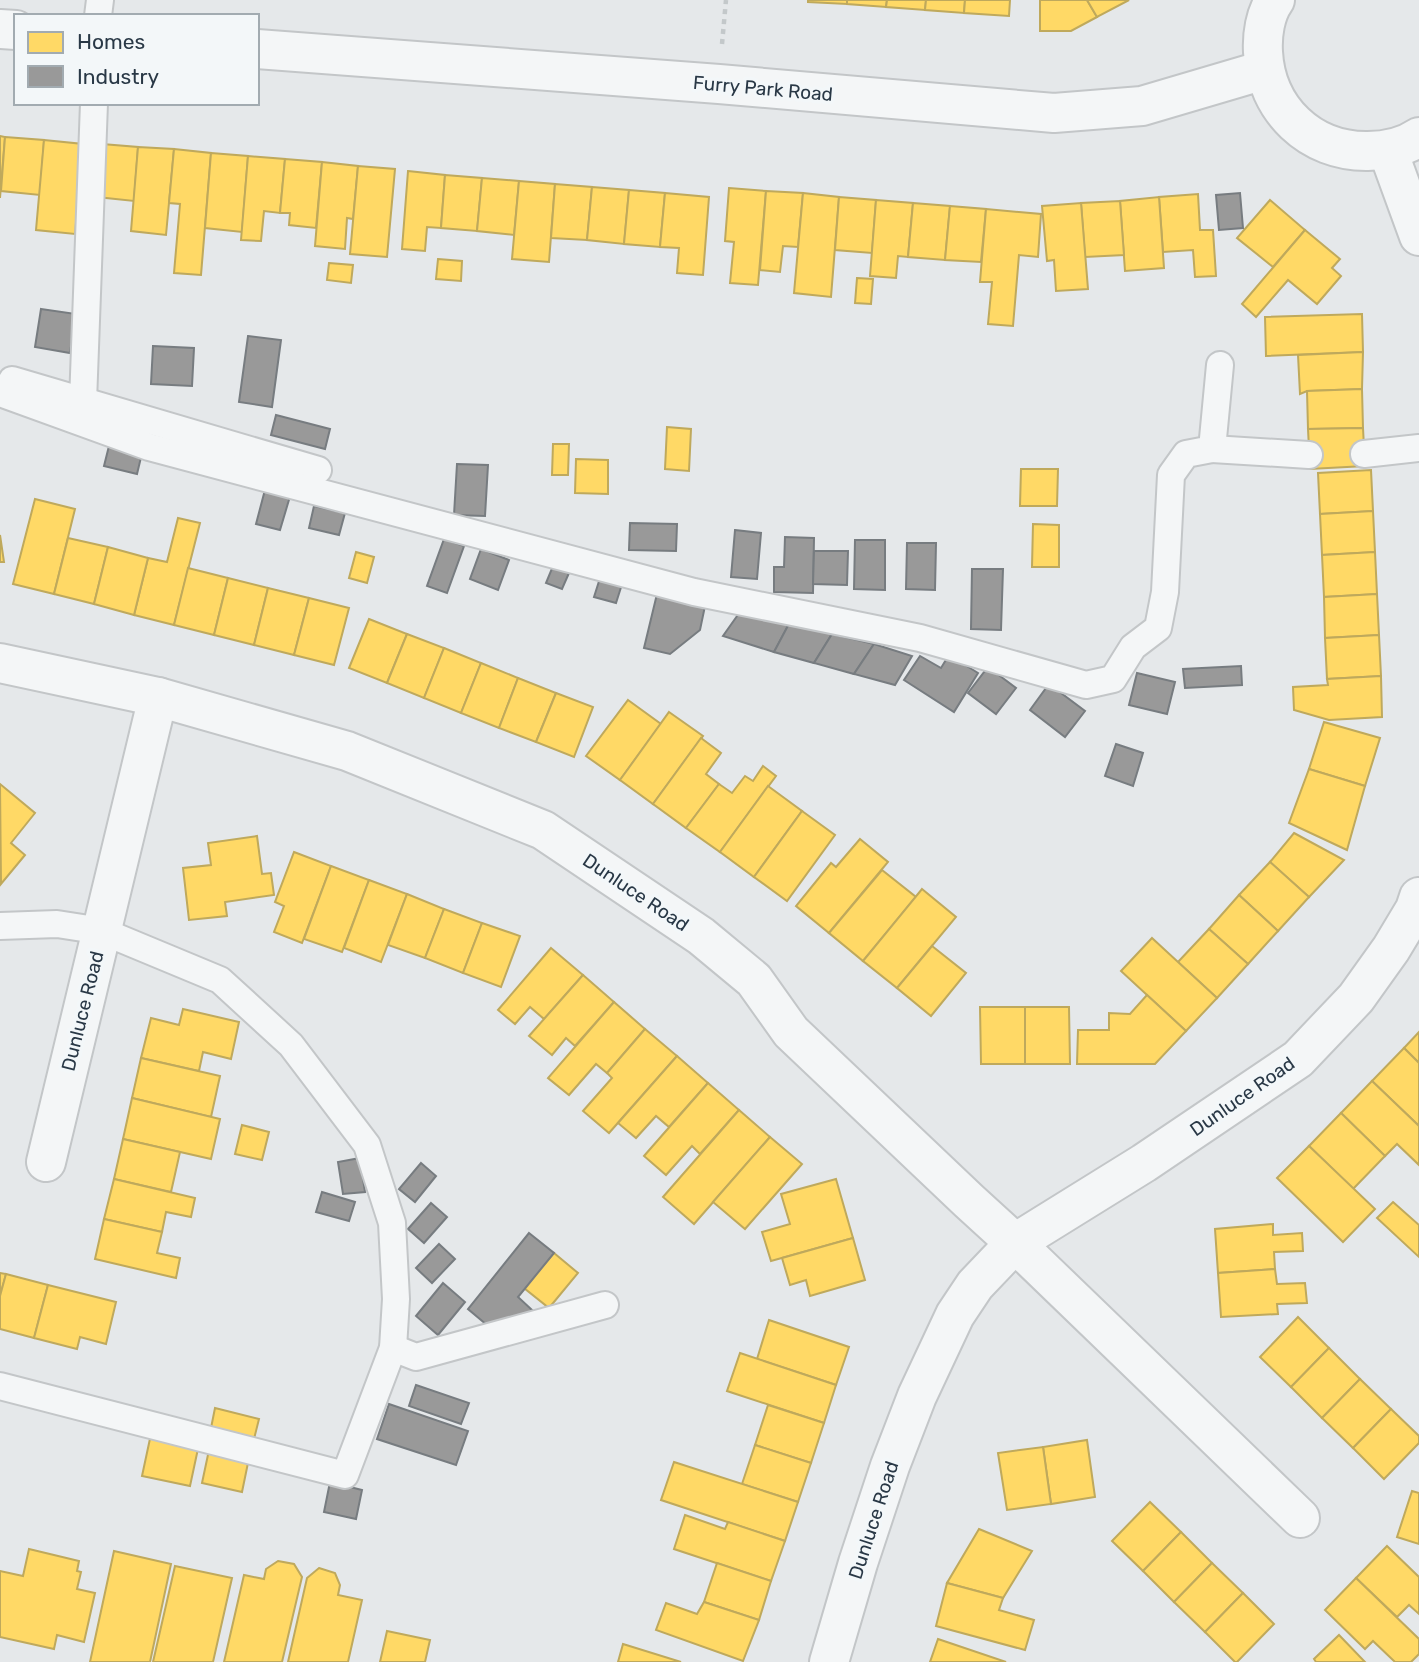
<svg xmlns="http://www.w3.org/2000/svg" width="1419" height="1662" font-family="Rubik,sans-serif">
	<style>
		.homes { fill: #ffd966; stroke: #bfa95c; stroke-width: 2 }
		.industry { fill: #999; stroke: #777c80; stroke-width: 2 }
		.lines { fill: none; stroke-linecap: round; stroke-linejoin: round }
		.service-casing { stroke: #c3c6c8; stroke-width: 30 }
		.minor-casing { stroke: #c3c6c8; stroke-width: 42 }
		.path { stroke: #c3c8ca; stroke-width: 4.5; stroke-dasharray: 5 5; stroke-linecap: butt }
		.service { stroke: #f4f6f7; stroke-width: 26 }
		.minor { stroke: #f4f6f7; stroke-width: 38 }
		.labels { text-anchor: middle; stroke-width: 7; stroke-linejoin: round; paint-order: stroke }
		.street-label { font-size: 19px; fill: #293846; stroke: #f3f7f9 }
	</style>
	<rect width="100%" height="100%" fill="#e5e8ea"/>
	<!-- homes -->
	<g class="homes">
		<path d="M808 0H847V4L808 2Z"/>
		<path d="M847 0H887L886 7 847 4Z"/>
		<path d="M887 0H926L925 10 886 7Z"/>
		<path d="M926 0H965L964 13 925 10Z"/>
		<path d="M965 0H1010L1009 16 964 13Z"/>
		<path d="M1040 0H1087L1097 17 1071 31H1040Z"/>
		<path d="M1087 0H1129L1097 17Z"/>
		<path d="M0 136 5 137 0 198Z"/>
		<path d="M5 137 44 140 40 195 1 191Z"/>
		<path d="M44 140 83 144 75 234 36 230Z"/>
		<path d="M102 144 138 147 134 201 97 197Z"/>
		<path d="M138 147 174 149 166 235 131 231Z"/>
		<path d="M174 149 211 153 201 275 174 273 180 204 169 203Z"/>
		<path d="M211 153 248 156 242 232 205 228Z"/>
		<path d="M248 156 285 159 280 213 264 211 261 241 241 240Z"/>
		<path d="M285 159 322 162 316 228 289 225 290 213H280Z"/>
		<path d="M322 162 358 166 353 219 347 218 345 249 315 246Z"/>
		<path d="M358 166 395 169 387 257 350 254Z"/>
		<path d="M408 171 445 175 441 228 427 227 425 251 402 249Z"/>
		<path d="M445 175 482 178 477 231 441 228Z"/>
		<path d="M482 178 519 181 514 235 477 231Z"/>
		<path d="M519 181 555 184 549 262 512 259Z"/>
		<path d="M555 184 592 187 587 240 551 238Z"/>
		<path d="M592 187 629 190 624 244 587 240Z"/>
		<path d="M729 188 766 191 758 285 730 283 734 242 725 241Z"/>
		<path d="M629 190 665 193 660 247 624 244Z"/>
		<path d="M766 191 803 193 798 247 783 246 780 272 760 270Z"/>
		<path d="M665 193 709 197 703 275 677 273 679 248 660 247Z"/>
		<path d="M803 193 839 197 831 297 794 293Z"/>
		<path d="M1198 194 1200 230H1213L1216 276 1195 277 1193 250 1163 252 1159 197Z"/>
		<path d="M839 197 876 200 872 253 835 250Z"/>
		<path d="M1159 197 1164 268 1125 271 1120 201Z"/>
		<path d="M876 200 913 203 908 257 898 256 896 278 870 276Z"/>
		<path d="M1270 200 1305 230 1273 267 1237 238Z"/>
		<path d="M1120 201 1124 255 1085 257 1081 203Z"/>
		<path d="M913 203 950 206 945 260 908 257Z"/>
		<path d="M1081 203 1088 289 1056 291 1054 260 1047 261 1042 206Z"/>
		<path d="M950 206 986 209 981 262 945 260Z"/>
		<path d="M986 209 1041 214 1038 257 1019 255 1013 326 988 324 992 282H980Z"/>
		<path d="M1305 230 1340 259 1332 268 1341 276 1317 304 1288 280 1256 317 1242 304Z"/>
		<path d="M438 259 462 261 461 281 436 279Z"/>
		<path d="M329 263 353 265 351 283 327 280Z"/>
		<path d="M857 278 873 279 871 304 855 303Z"/>
		<path d="M1362 314 1363 352 1266 356 1265 317Z"/>
		<path d="M1363 352 1362 389 1307 391 1300 394 1298 355Z"/>
		<path d="M1362 389 1363 428 1308 429 1307 391Z"/>
		<path d="M667 427 691 429 689 471 665 469Z"/>
		<path d="M1363 428 1365 466 1310 469 1308 429Z"/>
		<path d="M553 444H569L568 475H552Z"/>
		<path d="M576 459 608 460V494L575 493Z"/>
		<path d="M1021 469H1058L1057 506H1020Z"/>
		<path d="M1371 470 1373 511 1320 514 1318 473Z"/>
		<path d="M35 499 75 509 54 594 13 584Z"/>
		<path d="M1373 511 1375 552 1322 555 1320 514Z"/>
		<path d="M178 518 200 523 174 625 134 615 148 558 167 562Z"/>
		<path d="M1033 524 1059 525V567H1032Z"/>
		<path d="M0 535 4 562H0Z"/>
		<path d="M68 538 108 547 94 604 54 594Z"/>
		<path d="M108 547 148 558 134 615 94 604Z"/>
		<path d="M356 552 374 557 367 583 349 578Z"/>
		<path d="M1375 552 1377 594 1324 597 1322 555Z"/>
		<path d="M188 568 228 578 214 635 174 625Z"/>
		<path d="M228 578 268 588 254 645 214 635Z"/>
		<path d="M268 588 309 598 294 655 254 645Z"/>
		<path d="M1377 594 1379 635 1325 638 1324 597Z"/>
		<path d="M309 598 349 608 334 665 294 655Z"/>
		<path d="M369 619 407 634 387 683 349 668Z"/>
		<path d="M407 634 444 648 424 698 387 683Z"/>
		<path d="M1379 635 1381 676 1327 679 1325 638Z"/>
		<path d="M444 648 481 663 461 713 424 698Z"/>
		<path d="M481 663 518 678 499 728 461 713Z"/>
		<path d="M1381 676 1382 717 1329 720 1294 710 1293 687 1328 685 1327 679Z"/>
		<path d="M518 678 556 693 536 742 499 728Z"/>
		<path d="M556 693 593 707 574 757 536 742Z"/>
		<path d="M628 700 661 724 620 780 586 756Z"/>
		<path d="M669 712 703 736 653 804 620 780Z"/>
		<path d="M1324 722 1380 738 1365 786 1309 769Z"/>
		<path d="M701 738 721 753 706 774 719 784 686 828 653 804Z"/>
		<path d="M763 766 776 776 720 852 686 828 719 784 732 793 745 776 753 781Z"/>
		<path d="M1309 769 1365 786 1347 850 1289 823Z"/>
		<path d="M0 784 35 813 11 843 25 855 1 884Z"/>
		<path d="M768 786 802 811 754 877 720 852Z"/>
		<path d="M802 811 835 835 787 901 754 877Z"/>
		<path d="M1294 833 1344 860 1309 897 1270 862Z"/>
		<path d="M257 836 262 874 271 873 274 895 225 902 227 916 189 920 183 868 211 865 208 843Z"/>
		<path d="M860 839 888 862 829 933 796 906 831 863 836 867Z"/>
		<path d="M294 852 331 866 302 943 274 932 284 906 275 902Z"/>
		<path d="M1270 862 1309 897 1278 931 1239 895Z"/>
		<path d="M331 866 369 880 342 952 304 939Z"/>
		<path d="M882 870 916 897 863 961 829 933Z"/>
		<path d="M369 880 407 894 381 962 344 948Z"/>
		<path d="M922 889 956 917 897 988 863 961Z"/>
		<path d="M407 894 444 909 425 958 388 945Z"/>
		<path d="M1239 895 1278 931 1248 964 1209 929Z"/>
		<path d="M444 909 482 923 463 973 425 958Z"/>
		<path d="M482 923 520 936 501 987 463 973Z"/>
		<path d="M1209 929 1248 964 1217 998 1178 962Z"/>
		<path d="M1152 938 1217 998 1186 1031 1121 971Z"/>
		<path d="M932 946 966 973 931 1016 897 988Z"/>
		<path d="M551 948 583 975 544 1019 530 1007 515 1024 498 1010Z"/>
		<path d="M583 975 614 1002 575 1046 566 1038 552 1055 529 1036Z"/>
		<path d="M1147 995 1186 1031 1155 1064H1077L1078 1030H1109V1013L1130 1014Z"/>
		<path d="M614 1002 645 1029 607 1073 596 1064 569 1095 548 1078Z"/>
		<path d="M980 1007H1025V1064H981Z"/>
		<path d="M1025 1007H1069L1070 1064H1025Z"/>
		<path d="M183 1009 239 1022 231 1059 203 1052 199 1071 141 1058 151 1018 179 1025Z"/>
		<path d="M645 1029 677 1056 609 1133 583 1111 612 1078 607 1073Z"/>
		<path d="M1419 1032V1063L1404 1048Z"/>
		<path d="M1404 1048 1419 1063V1126L1372 1081Z"/>
		<path d="M677 1056 708 1083 669 1127 656 1116 636 1138 618 1123Z"/>
		<path d="M141 1058 220 1076 211 1117 132 1098Z"/>
		<path d="M1372 1081 1419 1126V1165L1397 1144 1385 1156 1341 1113Z"/>
		<path d="M708 1083 739 1110 700 1154 692 1146 666 1175 644 1156Z"/>
		<path d="M132 1098 220 1119 211 1159 123 1139Z"/>
		<path d="M739 1110 770 1137 694 1224 663 1197Z"/>
		<path d="M1341 1113 1385 1156 1353 1189 1309 1146Z"/>
		<path d="M242 1125 269 1132 262 1160 235 1154Z"/>
		<path d="M770 1137 802 1164 745 1229 713 1202Z"/>
		<path d="M123 1139 180 1152 171 1192 114 1179Z"/>
		<path d="M1309 1146 1375 1209 1343 1242 1277 1178Z"/>
		<path d="M114 1179 195 1198 191 1217 166 1212 162 1232 104 1219Z"/>
		<path d="M836 1179 853 1238 771 1261 762 1232 790 1224 781 1194Z"/>
		<path d="M1393 1202 1419 1225V1257L1377 1218Z"/>
		<path d="M104 1219 162 1232 157 1253 180 1258 176 1278 95 1259Z"/>
		<path d="M1273 1224V1235L1302 1233 1303 1251 1274 1252 1275 1269 1218 1273 1215 1229Z"/>
		<path d="M853 1238 865 1280 810 1296 806 1280 790 1285 782 1258Z"/>
		<path d="M554 1253 578 1273 549 1308 524 1288Z"/>
		<path d="M1275 1269 1277 1284 1305 1283 1307 1303 1277 1304 1278 1314 1221 1317 1218 1273Z"/>
		<path d="M0 1273 6 1274 0 1296Z"/>
		<path d="M6 1274 48 1285 34 1338 0 1329V1296Z"/>
		<path d="M48 1285 116 1302 106 1344 80 1337 77 1349 34 1338Z"/>
		<path d="M1298 1317 1329 1348 1291 1387 1260 1357Z"/>
		<path d="M769 1320 849 1347 836 1385 757 1359Z"/>
		<path d="M1329 1348 1360 1379 1322 1418 1291 1387Z"/>
		<path d="M740 1353 836 1385 824 1423 727 1391Z"/>
		<path d="M1360 1379 1391 1409 1353 1448 1322 1418Z"/>
		<path d="M768 1405 824 1423 811 1463 755 1445Z"/>
		<path d="M215 1408 259 1419 253 1443 210 1433Z"/>
		<path d="M1391 1409 1419 1436V1443L1384 1479 1353 1448Z"/>
		<path d="M151 1434 199 1444 190 1486 142 1476Z"/>
		<path d="M1087 1440 1095 1497 1051 1504 1043 1447Z"/>
		<path d="M755 1445 811 1463 798 1502 742 1484Z"/>
		<path d="M1043 1447 1051 1504 1007 1510 998 1453Z"/>
		<path d="M209 1450 249 1458 242 1492 202 1483Z"/>
		<path d="M674 1462 798 1502 785 1541 661 1500Z"/>
		<path d="M1412 1491 1419 1493V1544L1397 1537Z"/>
		<path d="M1150 1502 1181 1532 1143 1571 1112 1541Z"/>
		<path d="M685 1515 725 1529 728 1522 785 1541 771 1581 674 1549Z"/>
		<path d="M979 1529 1032 1551 1003 1598 947 1583Z"/>
		<path d="M1181 1532 1212 1563 1174 1602 1143 1571Z"/>
		<path d="M1387 1546 1419 1577V1614L1409 1605 1397 1617 1356 1578Z"/>
		<path d="M29 1549 79 1561 77 1571 81 1572 77 1589 95 1593 84 1642 57 1635 54 1649 0 1637V1571L23 1576Z"/>
		<path d="M114 1551 171 1564 150 1662H90Z"/>
		<path d="M278 1561 294 1564 302 1577 282 1662H224L244 1575 264 1579 266 1569Z"/>
		<path d="M717 1563 771 1581 759 1620 704 1602Z"/>
		<path d="M1212 1563 1243 1593 1205 1632 1174 1602Z"/>
		<path d="M175 1566 232 1578 213 1662H153Z"/>
		<path d="M319 1568 335 1573 340 1585 338 1595 362 1600 348 1662H288L307 1578Z"/>
		<path d="M1356 1578 1419 1639V1654L1411 1662H1395L1373 1641 1365 1649 1325 1610Z"/>
		<path d="M947 1583 1003 1598 999 1610 1034 1620 1025 1650 936 1626Z"/>
		<path d="M1243 1593 1274 1624 1237 1662H1235L1205 1632Z"/>
		<path d="M704 1602 759 1620 743 1661 656 1630 666 1603 697 1614Z"/>
		<path d="M387 1631 430 1640 425 1662H380Z"/>
		<path d="M1339 1635 1365 1662H1316L1314 1659Z"/>
		<path d="M938 1639 1006 1662H930Z"/>
		<path d="M623 1644 681 1662H618Z"/>
	</g>
	<!-- industry -->
	<g class="industry">
		<path d="M1240 193 1243 228 1219 230 1216 195Z"/>
		<path d="M41 309 76 314 70 353 35 347Z"/>
		<path d="M248 336 281 340 272 407 239 402Z"/>
		<path d="M153 346 194 348 192 386 151 384Z"/>
		<path d="M276 415 330 429 325 449 271 435Z"/>
		<path d="M110 442 143 449 137 474 104 466Z"/>
		<path d="M457 464 488 465 485 516 454 515Z"/>
		<path d="M266 486 291 493 280 530 256 524Z"/>
		<path d="M314 506 345 513 339 535 309 528Z"/>
		<path d="M630 523 677 524 676 551 629 550Z"/>
		<path d="M735 530 761 533 757 579 731 577Z"/>
		<path d="M785 537 814 538 813 593 774 592V567H784Z"/>
		<path d="M444 539 464 546 447 593 427 586Z"/>
		<path d="M855 540H885V590L854 589Z"/>
		<path d="M907 543H936L935 590 906 589Z"/>
		<path d="M481 549 509 560 498 590 470 579Z"/>
		<path d="M814 551H848L847 585 813 584Z"/>
		<path d="M553 566 569 573 562 589 546 583Z"/>
		<path d="M972 569H1003L1001 630 971 629Z"/>
		<path d="M601 575 623 581 616 603 594 597Z"/>
		<path d="M657 594 705 606 700 630 670 654 644 648Z"/>
		<path d="M742 609 791 620 774 652 723 636Z"/>
		<path d="M791 620 832 634 814 663 774 652Z"/>
		<path d="M832 634 874 644 854 674 814 663Z"/>
		<path d="M874 644 912 656 895 685 854 674Z"/>
		<path d="M949 655 978 673 954 712 904 680 920 656 941 668Z"/>
		<path d="M1241 666 1242 685 1185 688 1183 669Z"/>
		<path d="M988 667 1016 688 996 714 968 693Z"/>
		<path d="M1137 673 1175 682 1167 714 1129 705Z"/>
		<path d="M1049 684 1085 711 1065 737 1030 710Z"/>
		<path d="M1116 744 1143 753 1133 786 1105 776Z"/>
		<path d="M360 1158 365 1192 343 1194 338 1162Z"/>
		<path d="M421 1163 436 1176 415 1202 399 1189Z"/>
		<path d="M322 1192 355 1202 349 1221 316 1212Z"/>
		<path d="M431 1203 447 1217 424 1243 408 1229Z"/>
		<path d="M529 1233 554 1253 518 1297 532 1310 516 1325 494 1331 468 1309Z"/>
		<path d="M439 1244 455 1259 432 1283 416 1268Z"/>
		<path d="M443 1283 465 1302 438 1335 416 1316Z"/>
		<path d="M416 1385 469 1403 461 1424 409 1406Z"/>
		<path d="M389 1404 468 1431 456 1465 377 1439Z"/>
		<path d="M330 1482 362 1490 356 1519 324 1512Z"/>
	</g>
	<g class="lines">
		<!-- service casing -->
		<g class="service-casing">
			<g id="service">
				<path d="M98 16 100 0"/>
				<path d="M12 380 318 470"/>
				<path d="M0 393 149 447 694 592 920 638 1086 685 1113 679 1133 647 1158 628 1165 592 1171 475 1186 454 1212 449 1220 365"/>
				<path d="M83 402 94 103"/>
				<path d="M1212 449 1309 455"/>
				<path d="M1364 454 1419 448"/>
				<path d="M0 926 57 924 102 931 220 980 291 1045 367 1145 392 1223 396 1299 393 1348 345 1475 0 1386"/>
				<path d="M393 1348 416 1357 605 1305"/>
			</g>
		</g>
		<!-- minor casing -->
		<g class="minor-casing">
			<g id="minor">
				<path d="M1275 0C1265 14 1262 35 1263 52 1266 109 1310 152 1368 151 1387 151 1403 148 1419 137"/>
				<path d="M0 29 16 30"/>
				<path d="M257 49 719 84 1054 113 1142 106 1264 70"/>
				<path d="M1388 151 1419 236"/>
				<path d="M0 663 158 697 347 751 543 830 701 936 754 980 791 1032 969 1201 1015 1243 1300 1518"/>
				<path d="M46 1162 158 697"/>
				<path d="M829 1662 858 1563 890 1466 917 1396 955 1315 975 1285 1015 1243 1144 1163 1298 1059 1356 998 1391 949 1415 909 1419 897"/>
			</g>
		</g>
		<!-- path -->
		<path class="path" d="M722 44 726 0"/>
		<!-- service -->
		<use href="#service" class="service"/>
		<!-- minor -->
		<use href="#minor" class="minor"/>
	</g>
	<g class="labels">
		<!-- street labels -->
		<g class="street-label">
			<text transform="translate(763 88) rotate(5)" y="7">Furry Park Road</text>
			<text transform="translate(636 892) rotate(34)" y="7">Dunluce Road</text>
			<text transform="translate(82 1011) rotate(-76)" y="7">Dunluce Road</text>
			<text transform="translate(1242 1096) rotate(-35)" y="7">Dunluce Road</text>
			<text transform="translate(873 1520) rotate(-72)" y="7">Dunluce Road</text>
		</g>
	</g>
	<!-- legend -->
	<rect x="14" y="14" width="245" height="91" fill="#f3f7f9" stroke="#a2abb1" stroke-width="2"/>
	<rect x="28" y="32" width="35" height="21" fill="#ffd966" stroke="#a2abb1" stroke-width="2"/>
	<text x="77" y="49" font-size="21" fill="#293846">Homes</text>
	<rect x="28" y="66" width="35" height="21" fill="#999999" stroke="#a2abb1" stroke-width="2"/>
	<text x="77" y="84" font-size="21" fill="#293846">Industry</text>
</svg>
